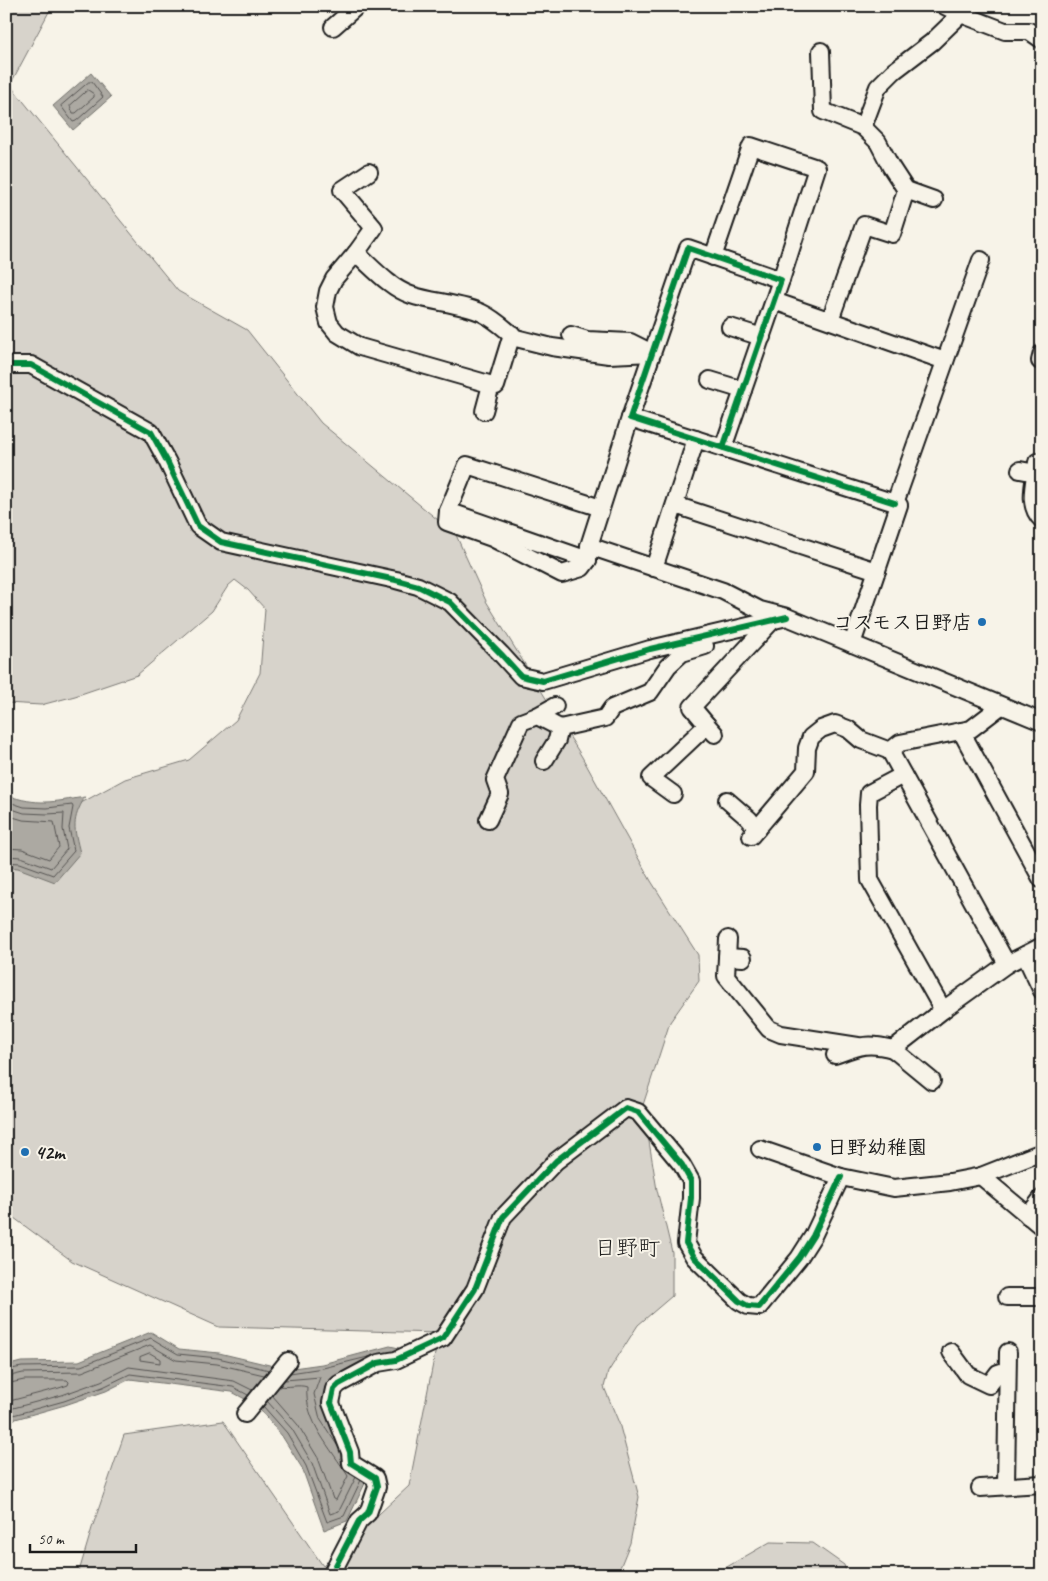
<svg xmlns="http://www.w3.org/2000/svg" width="1048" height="1581" font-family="Caveat,'Klee One',sans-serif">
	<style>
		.green { fill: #d7d3cb; stroke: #7a7874 }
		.water { fill: #aca9a2; stroke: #72716c }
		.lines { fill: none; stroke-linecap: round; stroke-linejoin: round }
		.shore { stroke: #565452; stroke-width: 1 }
		.minor-casing { stroke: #1c1c1c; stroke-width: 20 }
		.minor { stroke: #f7f3e8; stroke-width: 16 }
		.cycleway-casing { stroke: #f7f3e8; stroke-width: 9 }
		.cycleway { stroke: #00873e; stroke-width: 6 }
		.poi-dot { fill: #1f6fb2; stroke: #f7f3e8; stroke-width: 2 }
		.labels { text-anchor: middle; stroke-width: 4; stroke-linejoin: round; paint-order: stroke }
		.poi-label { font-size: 20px; font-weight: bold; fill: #1c1c1c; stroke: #f7f3e8; text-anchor: start }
		.quarter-label { font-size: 22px; fill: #1c1c1c; stroke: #f7f3e8 }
	</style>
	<rect width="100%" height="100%" fill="#f7f3e8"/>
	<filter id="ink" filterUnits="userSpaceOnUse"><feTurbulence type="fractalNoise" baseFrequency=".02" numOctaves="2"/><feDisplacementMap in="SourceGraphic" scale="10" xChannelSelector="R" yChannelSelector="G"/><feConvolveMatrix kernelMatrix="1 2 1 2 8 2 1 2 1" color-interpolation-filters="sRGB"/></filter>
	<g filter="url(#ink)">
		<!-- green -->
		<g class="green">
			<path d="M6 6H52L10 85 178 291 247 330 321 423 456 535 486 601 582 757 651 881 698 955 699 981 670 1022 643 1105 657 1190 672 1252V1296L638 1325 608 1372 604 1387 619 1423 639 1497 630 1543 617 1575H78L92 1528 124 1435 223 1421 323 1566 409 1486 439 1333 219 1327 72 1261 6 1212V844L125 779 189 760 236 720 260 673 265 609 248 590 235 580 228 586 212 611 137 675 75 696 41 705 6 703Z"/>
			<path d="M770 1542 813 1543 844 1565 847 1575H713Z"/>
		</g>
		<!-- water -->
		<g class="water">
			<path d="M91 73 111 97 73 130 53 106Z"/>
			<path d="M6 795C38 806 53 802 85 797 71 821 74 828 80 853L55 882 18 868 6 867Z"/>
			<path d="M151 1332 179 1349 219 1353 286 1369 322 1364 390 1346 399 1348 387 1361 330 1383 331 1416 369 1475 347 1521 324 1530 302 1468 282 1436 256 1405 232 1392 130 1379 106 1391 65 1405 12 1420 6 1423V1366L21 1362 79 1361Z"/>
		</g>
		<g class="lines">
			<!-- shore -->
			<g class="shore">
				<path d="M89 82H92L103 97 76 121 73 122 61 106Z"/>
				<path d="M88 90 94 94V97L76 113H73L70 106Z"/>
				<path d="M6 801 24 807 47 808 72 805 73 807 69 828 74 851 53 875 20 863 6 862"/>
				<path d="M6 807 24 813 47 814 64 813 63 829 67 849 51 868 21 857 6 856"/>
				<path d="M6 815 23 820 54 822 59 847 49 859 22 849 6 848"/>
				<path d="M150 1353 160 1359V1363L140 1360V1357Z"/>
				<path d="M6 1370 22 1367 81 1366 151 1338 178 1354 218 1358 269 1370"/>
				<path d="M290 1373 323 1368 372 1356"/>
				<path d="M6 1377 23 1373 82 1372 150 1345 176 1360 217 1364 264 1375"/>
				<path d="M285 1380 320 1377 314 1394 320 1419 339 1448"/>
				<path d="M6 1384 24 1380H67L69 1382 68 1385 59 1388 6 1402"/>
				<path d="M272 1395 298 1425 318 1458 333 1499 336 1500 348 1476C331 1448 304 1421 307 1387 299 1384 288 1388 279 1386"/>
				<path d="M267 1401 292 1429 312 1463 330 1514 339 1511 356 1477"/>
				<path d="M263 1406 287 1433 306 1466 327 1522 344 1516 361 1480"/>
				<path d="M6 1410 62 1395 101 1381 129 1367 234 1381 252 1390"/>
				<path d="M6 1417 64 1401 103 1387 130 1374 233 1387 248 1395"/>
			</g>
			<!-- minor casing -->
			<g class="minor-casing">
				<g id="minor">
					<path d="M945 6 961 14"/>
					<path d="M333 27 357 6"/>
					<path d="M821 51 823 111 863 127 878 142 891 167 906 190"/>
					<path d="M863 127 878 87 894 71 932 42 961 14 1005 31H1029L1042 40"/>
					<path d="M356 253 374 228 342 190 369 172"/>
					<path d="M713 257 751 146 817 168 781 280"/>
					<path d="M774 301 945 361"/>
					<path d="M830 320 864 225 892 234 906 190 934 200"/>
					<path d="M730 327 762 337"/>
					<path d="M512 334 496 386 360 347 337 333 329 323 325 307 328 291 334 279 356 253C372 267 390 288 411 295 432 302 463 304 482 313 495 319 505 329 516 338L552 347 609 355 652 353"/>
					<path d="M571 335 587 340 630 342 652 353"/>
					<path d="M1040 361 1042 353"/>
					<path d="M6 365H31L151 432 167 461 198 526 221 542 396 580 418 586 450 602 501 654 521 676 543 681 650 649 787 617"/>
					<path d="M710 380 743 390"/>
					<path d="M484 411 491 385"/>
					<path d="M723 448 781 280 688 248 630 418 895 503"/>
					<path d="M1037 462C1035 482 1026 505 1042 520"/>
					<path d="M1020 470 1036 473"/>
					<path d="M675 505 877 571"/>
					<path d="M601 508 467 465 448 511 588 560 589 546 630 418"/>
					<path d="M448 511 447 522 492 538 562 574 582 568 588 560"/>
					<path d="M589 546 723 591 760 610 787 617 1042 722"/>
					<path d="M654 568 696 439"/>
					<path d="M852 644 899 505 895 503 981 260"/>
					<path d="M1001 706 971 729 961 731 1042 880"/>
					<path d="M537 716 555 706"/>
					<path d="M707 725 692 707 772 621"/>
					<path d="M890 751 1007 964 1042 946"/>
					<path d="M544 761 557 740 560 728 605 718 612 708 650 692 668 666 682 653 705 646"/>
					<path d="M903 775 869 793 868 805 870 880 943 1010"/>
					<path d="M673 794 651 778 707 725 715 734"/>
					<path d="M727 800 749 819 757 829"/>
					<path d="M488 820 500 794 495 780 521 722 537 716 560 728"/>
					<path d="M751 836 806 771 807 748 811 737 821 729 835 724 848 729 861 740 890 751 900 743 961 731"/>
					<path d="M728 939 726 976 769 1029 781 1034 858 1046"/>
					<path d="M1025 955 1042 991"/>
					<path d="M727 957 743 958"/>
					<path d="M835 1055C859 1046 867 1042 893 1049"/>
					<path d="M932 1081 893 1049 943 1010 1007 964"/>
					<path d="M760 1149 841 1177 894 1188 950 1182 981 1176 1042 1152"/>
					<path d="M981 1176 1042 1227"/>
					<path d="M1028 1216 1042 1198"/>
					<path d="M1007 1297H1042"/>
					<path d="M951 1352 968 1375 989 1385 998 1373 1007 1370"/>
					<path d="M245 1414 288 1361"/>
					<path d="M1006 1486 1008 1352"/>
					<path d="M980 1488 1042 1484"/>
					<path d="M331 1575 359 1521 368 1513 377 1487 375 1478 351 1463 350 1452 331 1403 334 1389 339 1384 378 1363 396 1360 443 1338 475 1289 503 1217 556 1161 626 1108 638 1112 682 1165 691 1181V1198L686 1243 694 1257 739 1301 748 1306 759 1307 799 1258 813 1236 841 1177"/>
				</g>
			</g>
			<!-- minor -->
			<use href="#minor" class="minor"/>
			<!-- cycleway casing -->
			<g class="cycleway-casing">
				<g id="cycleway">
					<path d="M6 365H31L151 432 167 461 198 526 221 542 396 580 418 586 450 602 501 654 521 676 543 681 650 649 787 617"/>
					<path d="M723 448 781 280 688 248 630 418 895 503"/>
					<path d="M331 1575 359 1521 368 1513 377 1487 375 1478 351 1463 350 1452 331 1403 334 1389 339 1384 378 1363 396 1360 443 1338 475 1289 503 1217 556 1161 626 1108 638 1112 682 1165 691 1181V1198L686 1243 694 1257 739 1301 748 1306 759 1307 799 1258 813 1236 841 1177"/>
				</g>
			</g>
			<!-- cycleway -->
			<use href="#cycleway" class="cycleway"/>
		</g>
	</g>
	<!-- markers -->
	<g class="poi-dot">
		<circle cx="982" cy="622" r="5"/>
		<circle cx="817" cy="1147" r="5"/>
		<circle cx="25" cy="1152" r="5"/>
	</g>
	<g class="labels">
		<!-- poi labels -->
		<g class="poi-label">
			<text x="972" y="629" text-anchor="end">コスモス日野店</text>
			<text x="827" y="1154">日野幼稚園</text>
			<text x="35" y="1159">42m</text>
		</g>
		<!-- quarter labels -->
		<g class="quarter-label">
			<text x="627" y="1255">日野町</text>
		</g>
	</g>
	<!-- margin -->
	<rect width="1048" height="1581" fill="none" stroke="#f7f3e8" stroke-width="25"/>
	<rect x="12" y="12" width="1023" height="1556" fill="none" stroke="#1c1c1c" stroke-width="2" filter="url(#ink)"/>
	<!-- scale -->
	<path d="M30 1544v8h106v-8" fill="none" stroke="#1c1c1c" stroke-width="2.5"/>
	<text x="38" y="1544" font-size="15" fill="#1c1c1c" stroke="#f7f3e8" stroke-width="4" paint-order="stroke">50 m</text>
</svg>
